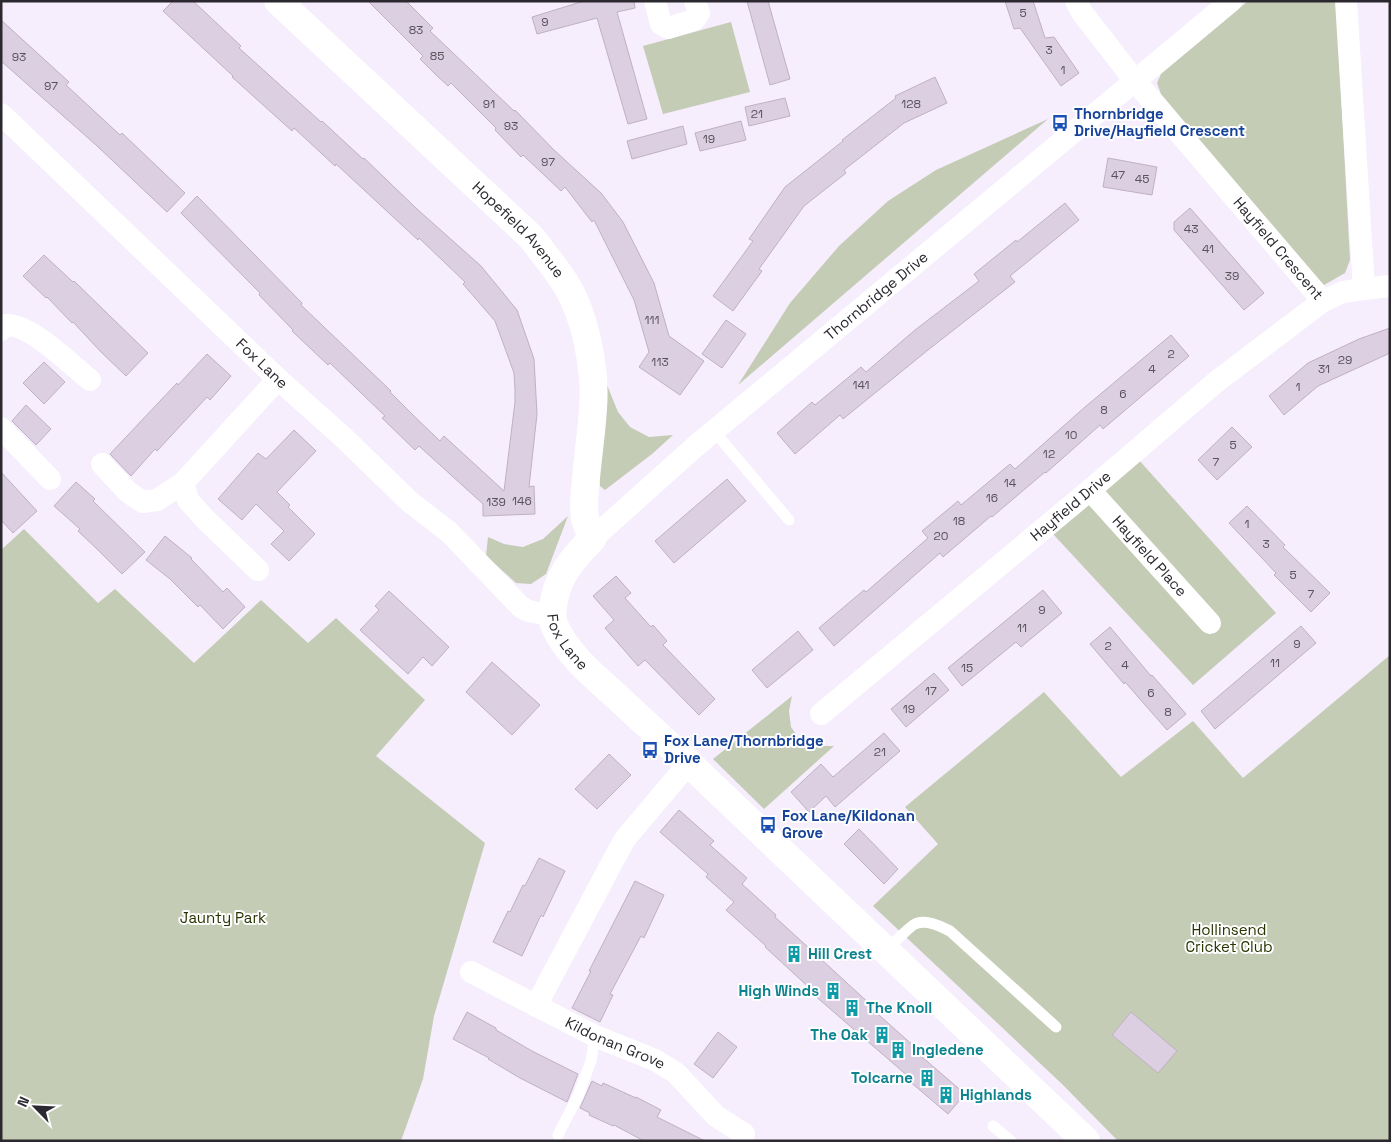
<svg xmlns="http://www.w3.org/2000/svg" width="1391" height="1142" font-family="'Space Grotesk',sans-serif">
	<style>
		.green { fill: #c4ccb5 }
		.building { fill: #ddcfe2; stroke: #beb1c3 }
		.lines { fill: none; stroke-linecap: round; stroke-linejoin: round }
		.service { stroke: #fff; stroke-width: 11 }
		.minor { stroke: #fff; stroke-width: 22 }
		.tertiary { stroke: #fff; stroke-width: 28 }
		.labels { text-anchor: middle; stroke-width: 4; stroke-linejoin: round; paint-order: stroke }
		.number-label { font-size: 12px; fill: #58525c }
		.transit-label { font-size: 15px; font-weight: bold; fill: #164399; stroke: #fefefe; text-anchor: start }
		.street-label { font-size: 15px; fill: #2c282f; stroke: #fefefe }
		.park-label { font-size: 15px; fill: #283400; stroke: #fefefe }
		.culture-label { font-size: 15px; font-weight: bold; fill: #0d838f; stroke: #fefefe; text-anchor: start }
	</style>
	<rect width="100%" height="100%" fill="#f6edfd"/>
	<!-- green -->
	<g class="green">
		<path d="M1248 1H1336L1350 260 1345 273 1324 285 1317 282 1161 94 1157 83 1161 74Z"/>
		<path d="M731 22 750 92 663 114 643 46Z"/>
		<path d="M1048 119 738 385 790 303 839 246 888 201 936 170Z"/>
		<path d="M607 385 618 412 630 427 649 437 673 435 652 454 605 490 600 486 599 477 604 426Z"/>
		<path d="M1138 459 1276 613 1193 685 1053 534Z"/>
		<path d="M568 516 546 574 531 584 516 583 486 556 488 537 504 544 523 547 543 539Z"/>
		<path d="M24 529 98 603 115 589 194 663 261 600 308 643 336 618 425 700 376 756 485 843 434 1016 423 1079 401 1141H1V550Z"/>
		<path d="M1390 655V1141H1118L1062 1084 873 906 938 844 905 807 1044 692 1121 777 1193 721 1243 778Z"/>
		<path d="M792 696 789 711 791 727 798 737 816 746H834L764 809 713 759Z"/>
	</g>
	<!-- building -->
	<g class="building">
		<path d="M173 1H193L241 46 239 48 321 122 322 121 363 159 364 158 417 209 481 266 517 310 534 359 537 414 529 487 534 486 535 514 483 516V504L419 446 415 450 382 418 385 416 330 363 328 365 292 331 293 330 259 295 260 293 181 213 197 196 302 303 301 305 391 391 390 392 415 417 440 441 444 436 504 491 515 402V390L514 373 495 321 463 284 465 282 419 238 418 240 336 164 335 166 294 128 292 131 232 77 233 76 163 11Z"/>
		<path d="M368 1H406L433 28 430 31 514 111 515 110 554 150 601 193 623 222 654 283 669 336 704 361 680 395 639 367 649 352 634 300 594 220 592 222 565 187 561 191 523 155 521 157 495 130 496 128 451 83 448 86 434 73 420 59 423 56Z"/>
		<path d="M584 1H634L635 8 617 12 647 119 628 124 597 18 537 34 532 17Z"/>
		<path d="M747 1H768L790 79 770 85Z"/>
		<path d="M1005 1H1033L1045 38 1054 37 1079 73 1061 86 1020 28 1014 29Z"/>
		<path d="M1 20 69 82 66 85 120 135 122 133 185 193 167 212 96 145 1 61Z"/>
		<path d="M935 77 947 103 904 123 844 170 846 173 804 206 759 269 762 271 733 311 713 296 753 241 749 239 785 187 843 141 842 140 896 98 895 96Z"/>
		<path d="M785 98 790 116 749 126 745 107Z"/>
		<path d="M741 121 746 140 700 151 695 133Z"/>
		<path d="M683 126 687 144 632 159 627 141Z"/>
		<path d="M1108 158 1157 167 1152 195 1103 187Z"/>
		<path d="M1065 203 1079 220 1010 276 1015 282 928 350 843 419 840 415 795 454 777 433 812 402 815 405 861 367 866 372 915 330 979 281 974 274 1016 240 1017 242Z"/>
		<path d="M1190 208 1264 293 1244 310 1174 230V222Z"/>
		<path d="M44 255 73 282 74 281 148 353 126 376 101 352 73 322 72 323 47 297 46 298 23 276Z"/>
		<path d="M726 320 746 334 722 368 702 354Z"/>
		<path d="M1390 328V353L1318 386 1284 415 1269 396 1308 363 1359 339Z"/>
		<path d="M1171 335 1189 356 1103 429 1100 425 1046 473 1045 472 992 517 991 516 943 557 940 553 834 646 819 628 864 590 866 592 928 538 922 531 958 501 961 505 1010 464 1015 469 1085 407Z"/>
		<path d="M207 354 231 376 210 400 207 397 157 451 155 449 131 476 110 454 177 383 178 385Z"/>
		<path d="M44 362 65 382 44 404 23 383Z"/>
		<path d="M26 405 51 429 36 445 12 421Z"/>
		<path d="M1232 427 1252 447 1217 480 1198 460Z"/>
		<path d="M294 430 316 451 277 492 290 505 288 507 315 534 289 561 271 544 284 531 256 504 242 520 218 499 258 453 266 459Z"/>
		<path d="M1 472 37 511 13 533 1 520Z"/>
		<path d="M727 479 746 501 674 563 655 541Z"/>
		<path d="M76 482 95 499 93 501 145 552 122 574 98 550 78 531 80 529 54 506Z"/>
		<path d="M1247 506 1285 545 1283 547 1330 593 1311 612 1274 575 1276 573 1229 523Z"/>
		<path d="M165 536 192 558 191 559 223 592 227 588 245 607 223 629 200 605 198 607 170 579 146 560Z"/>
		<path d="M616 576 631 593 625 598 651 627 653 625 667 641 663 645 715 699 699 715 645 660 638 666 605 628 614 620 593 596Z"/>
		<path d="M1043 590 1062 613 1021 647 1016 642 962 686 948 668Z"/>
		<path d="M389 591 449 647 432 666 423 657 408 674 360 630 379 610 375 606Z"/>
		<path d="M1301 626 1316 643 1215 729 1201 711Z"/>
		<path d="M1110 627 1151 676 1152 675 1186 714 1167 730 1125 682 1124 684 1090 644Z"/>
		<path d="M798 631 813 650 767 688 752 670Z"/>
		<path d="M492 662 540 705 512 735 466 692Z"/>
		<path d="M934 673 949 690 906 727 891 709Z"/>
		<path d="M884 733 900 751 835 807 826 796 809 812 791 792 821 764 833 777Z"/>
		<path d="M609 754 631 775 597 809 575 789Z"/>
		<path d="M679 810 714 841 710 845 747 878 742 884 776 915 775 917 871 1005 870 1007 916 1048 914 1050 965 1094 948 1114 908 1080 910 1078 813 994 815 993 765 947 766 946 726 910 734 902 706 877 708 874 660 832Z"/>
		<path d="M859 829 898 869 884 884 844 844Z"/>
		<path d="M539 858 565 871 543 917 541 915 522 956 493 942 508 911 510 912 523 885 525 886Z"/>
		<path d="M635 881 664 895 644 938 641 936 610 994 613 995 600 1022 572 1008 591 971H589Z"/>
		<path d="M467 1012 496 1028V1030L532 1051 578 1074 567 1102 520 1078 488 1059 489 1058 453 1039Z"/>
		<path d="M1131 1012 1177 1051 1158 1073 1112 1035Z"/>
		<path d="M718 1032 737 1047 713 1078 694 1064Z"/>
		<path d="M592 1081 602 1086 603 1083 636 1098V1097L661 1110 657 1117 705 1141H644L614 1125 613 1126 589 1115 590 1113 580 1108Z"/>
	</g>
	<g class="lines">
		<!-- service -->
		<g class="service">
			<path d="M714 431 789 520"/>
			<path d="M885 951C891 946 910 926 915 924 926 919 940 926 950 931L1056 1027"/>
			<path d="M993 1126 1011 1141"/>
			<path d="M558 1135 578 1096 591 1061 595 1036"/>
		</g>
		<!-- minor -->
		<g class="minor">
			<path d="M655 1 661 24 668 28 694 20 699 13 695 1"/>
			<path id="s1" d="M1076 1 1081 11 1135 81 1323 301 1343 292 1364 289 1346 1"/>
			<path id="s2" d="M1 114 278 379 344 438 410 502 449 532 521 607C530 613 540 613 552 614"/>
			<path d="M1364 289 1390 286"/>
			<path d="M1 330 6 325C31 324 70 364 90 380"/>
			<path d="M1 428 50 479"/>
			<path d="M102 464 128 492 143 502 157 500 183 483 278 379"/>
			<path d="M183 483 188 500 205 519 258 570"/>
			<path id="s3" d="M1090 490 1210 623"/>
			<path id="s4" d="M592 539 697 445 1231 1"/>
			<path id="s5" d="M821 714 1090 490 1216 382 1323 301"/>
			<path id="s6" d="M471 972 595 1036 655 1060 676 1073 716 1116 744 1134"/>
			<path d="M536 1006 615 857 625 839 689 763"/>
		</g>
		<!-- tertiary -->
		<path class="tertiary" id="s7" d="M278 1 531 237C543 253 556 268 567 286 586 318 596 371 593 408 591 441 585 474 584 507L585 519 592 539C572 559 556 578 553 607 552 614 552 621 555 627 568 655 594 676 616 696 643 721 670 746 697 771 827 894 956 1018 1086 1141"/>
	</g>
	<!-- icons -->
	<defs>
		<g id="bus-bare" transform="scale(1.35)"><path d="M-5-6H5V4H4V6H2V4H-2V6H-4V4H-5ZM-3.5-4V0h7V-4ZM-3.5 1.2v1.5H-2V1.2ZM2 1.2v1.5H3.5V1.2Z" fill="#1a4fb4" stroke="#fefefe" stroke-width="2.5" paint-order="stroke"/></g>
		<g id="building-bare" transform="scale(1.35)"><path d="M-4-6H4V6H1V3H-1V6H-4ZM-2.5-4.3h1.7v1.8h-1.7ZM.8-4.3h1.7v1.8H.8ZM-2.5-1h1.7V.8h-1.7ZM.8-1h1.7V.8H.8Z" fill="#0f9aa8" stroke="#fefefe" stroke-width="2.5" paint-order="stroke"/></g>
	</defs>
	<g fill-rule="evenodd">
		<use href="#bus-bare" x="1060" y="123"/>
		<use href="#bus-bare" x="650" y="750"/>
		<use href="#bus-bare" x="768" y="825"/>
		<use href="#building-bare" x="794" y="954"/>
		<use href="#building-bare" x="833" y="991"/>
		<use href="#building-bare" x="852" y="1008"/>
		<use href="#building-bare" x="882" y="1035"/>
		<use href="#building-bare" x="898" y="1050"/>
		<use href="#building-bare" x="927" y="1078"/>
		<use href="#building-bare" x="946" y="1095"/>
	</g>
	<g class="labels">
		<!-- number labels -->
		<g class="number-label">
			<text x="1023" y="17">5</text>
			<text x="545" y="26">9</text>
			<text x="416" y="34">83</text>
			<text x="1049" y="54">3</text>
			<text x="437" y="60">85</text>
			<text x="19" y="61">93</text>
			<text x="1063" y="74">1</text>
			<text x="51" y="90">97</text>
			<text x="489" y="108">91</text>
			<text x="911" y="108">128</text>
			<text x="757" y="118">21</text>
			<text x="511" y="130">93</text>
			<text x="709" y="143">19</text>
			<text x="548" y="166">97</text>
			<text x="1118" y="179">47</text>
			<text x="1142" y="183">45</text>
			<text x="1191" y="233">43</text>
			<text x="1208" y="253">41</text>
			<text x="1232" y="280">39</text>
			<text x="652" y="324">111</text>
			<text x="1171" y="358">2</text>
			<text x="1345" y="364">29</text>
			<text x="660" y="366">113</text>
			<text x="1152" y="373">4</text>
			<text x="1324" y="373">31</text>
			<text x="861" y="389">141</text>
			<text x="1298" y="391">1</text>
			<text x="1123" y="398">6</text>
			<text x="1104" y="414">8</text>
			<text x="1071" y="439">10</text>
			<text x="1233" y="449">5</text>
			<text x="1049" y="458">12</text>
			<text x="1216" y="466">7</text>
			<text x="1010" y="487">14</text>
			<text x="992" y="502">16</text>
			<text x="522" y="505">146</text>
			<text x="496" y="506">139</text>
			<text x="959" y="525">18</text>
			<text x="1247" y="528">1</text>
			<text x="941" y="540">20</text>
			<text x="1266" y="548">3</text>
			<text x="1293" y="579">5</text>
			<text x="1311" y="598">7</text>
			<text x="1042" y="614">9</text>
			<text x="1022" y="632">11</text>
			<text x="1297" y="648">9</text>
			<text x="1108" y="650">2</text>
			<text x="1275" y="667">11</text>
			<text x="1125" y="669">4</text>
			<text x="967" y="672">15</text>
			<text x="931" y="695">17</text>
			<text x="1151" y="697">6</text>
			<text x="909" y="713">19</text>
			<text x="1168" y="716">8</text>
			<text x="880" y="756">21</text>
		</g>
		<!-- transit labels -->
		<g class="transit-label">
			<text x="1074" y="119">Thornbridge<tspan x="1074" dy="17">Drive/Hayfield Crescent</tspan></text>
			<text x="664" y="746">Fox Lane/Thornbridge<tspan x="664" dy="17">Drive</tspan></text>
			<text x="782" y="821">Fox Lane/Kildonan<tspan x="782" dy="17">Grove</tspan></text>
		</g>
		<!-- street labels -->
		<g class="street-label">
			<text dy="5" stroke="none"><textPath href="#s7" startOffset="332">Hopefield Avenue</textPath></text>
			<text dy="5" stroke="none"><textPath href="#s1" startOffset="320">Hayfield Crescent</textPath></text>
			<text dy="5" stroke="none"><textPath href="#s4" startOffset="374">Thornbridge Drive</textPath></text>
			<text dy="5" stroke="none"><textPath href="#s2" startOffset="361">Fox Lane</textPath></text>
			<text dy="5" stroke="none"><textPath href="#s5" startOffset="325">Hayfield Drive</textPath></text>
			<text dy="5" stroke="none"><textPath href="#s3" startOffset="89">Hayfield Place</textPath></text>
			<text dy="5" stroke="none"><textPath href="#s7" startOffset="785">Fox Lane</textPath></text>
			<text dy="5" stroke="none"><textPath href="#s6" startOffset="161">Kildonan Grove</textPath></text>
		</g>
		<!-- park labels -->
		<g class="park-label">
			<text x="223" y="923">Jaunty Park</text>
			<text x="1229" y="935">Hollinsend<tspan x="1229" dy="17">Cricket Club</tspan></text>
		</g>
		<!-- culture labels -->
		<g class="culture-label">
			<text x="808" y="959">Hill Crest</text>
			<text x="819" y="996" text-anchor="end">High Winds</text>
			<text x="866" y="1013">The Knoll</text>
			<text x="868" y="1040" text-anchor="end">The Oak</text>
			<text x="912" y="1055">Ingledene</text>
			<text x="913" y="1083" text-anchor="end">Tolcarne</text>
			<text x="960" y="1100">Highlands</text>
		</g>
	</g>
	<!-- border -->
	<rect width="1391" height="1142" fill="none" stroke="#2c282f" stroke-width="5"/>
	<!-- north arrow -->
	<g transform="translate(35 1107) rotate(294)" stroke="#fefefe" stroke-width="4" paint-order="stroke">
	<path d="M0-4L9 19L0 12L-9 19Z" fill="#2c282f"/>
	<text y="-8" font-size="14" font-weight="bold" text-anchor="middle" fill="#2c282f">N</text>
	</g>
</svg>
